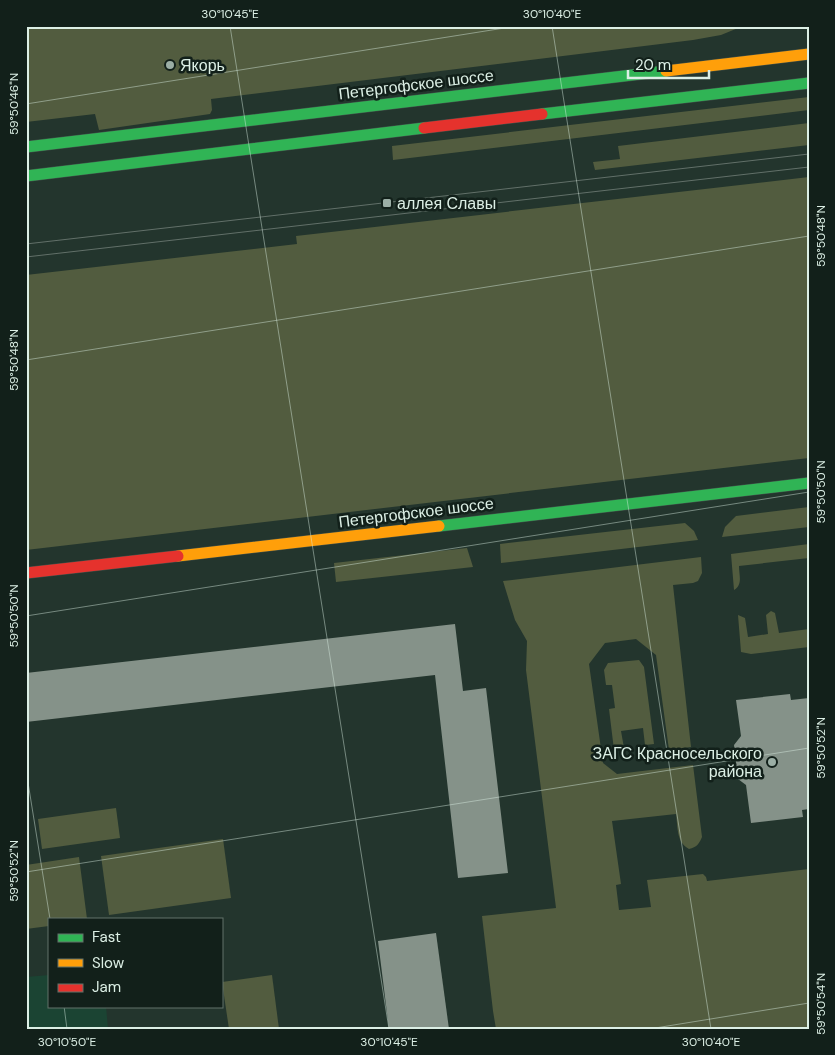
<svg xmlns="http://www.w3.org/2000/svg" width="835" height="1055" font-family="'DM Sans',sans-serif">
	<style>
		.built { fill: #1b4433 }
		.green { fill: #525c3f }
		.building { fill: #859289 }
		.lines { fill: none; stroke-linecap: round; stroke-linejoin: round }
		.fast-casing { stroke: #42514b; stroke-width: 12 }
		.slow-casing { stroke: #42514b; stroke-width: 12 }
		.jam-casing { stroke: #42514b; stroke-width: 12 }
		.fast { stroke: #30b455; stroke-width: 11 }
		.slow { stroke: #ff9f0a; stroke-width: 11 }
		.jam { stroke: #e5322d; stroke-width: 11 }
		.tram { stroke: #627069; stroke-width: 1 }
		.ticks { fill: none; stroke: #dcefe5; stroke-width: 1; stroke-opacity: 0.45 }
		.poi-dot { fill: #9baea5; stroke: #12201a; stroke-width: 2 }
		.labels { text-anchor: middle; stroke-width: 5; stroke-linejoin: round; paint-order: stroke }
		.poi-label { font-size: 16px; fill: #dcefe5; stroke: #12201a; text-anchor: start }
		.street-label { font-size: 16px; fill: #dcefe5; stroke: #12201a }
		.neatline { fill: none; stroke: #dcefe5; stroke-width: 2 }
		.ticks-label { font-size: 12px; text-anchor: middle; fill: #dcefe5 }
	</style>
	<rect width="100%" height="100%" fill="#23352d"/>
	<!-- built -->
	<path class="built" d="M49 975V1006H106L108 1029H26V977Z"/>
	<!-- green -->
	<g class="green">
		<path d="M26 26H743L721 35 693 40 211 99 212 110 210 114 99 130 95 114 26 122Z"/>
		<path d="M809 97V110L393 160 392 146Z"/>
		<path d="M809 123V145L595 170 593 162 620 159 618 146Z"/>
		<path d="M809 177V458L26 550V275L297 244 296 236Z"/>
		<path d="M809 507V527L722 537 725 527 736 516Z"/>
		<path d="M685 523 694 531 698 540 501 563 500 544Z"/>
		<path d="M809 544V558L739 566C739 575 743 585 734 590L731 554Z"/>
		<path d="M467 548 473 567 336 582 334 563Z"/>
		<path d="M701 557 702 573 698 581 693 583 673 585 691 747 669 750 656 655 636 639 605 643 589 664 603 763 617 774 693 765 702 837C699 844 697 847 689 849 676 842 678 827 676 814L612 821 621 884 616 885 619 910 651 907 647 880 703 874 706 877 707 881 809 869V1029H496L493 1011 482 916 556 908 526 670 527 641 515 620 503 581Z"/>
		<path d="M771 611 775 613 779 633 809 629V647L751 654 741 652 738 615 745 618 748 637 768 634 766 615Z"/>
		<path d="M639 660 644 667 654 744 645 745 643 728 621 731 624 748 614 750 609 709 615 708 612 685H606L604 670 608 663Z"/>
		<path d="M116 808 120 838 42 849 38 819Z"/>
		<path d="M223 839 231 898 109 915 101 856Z"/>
		<path d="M79 857 87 919H49V926L26 929V865Z"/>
		<path d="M272 975 279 1029H229L222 982Z"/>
	</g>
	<!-- building -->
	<g class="building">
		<path d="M455 624 463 691 486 688 508 873 458 878 435 675 26 722V673Z"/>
		<path d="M790 694 791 700 809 698V809L802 810 803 817 751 823 746 785 738 779 734 745 741 736 736 700Z"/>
		<path d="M436 933 449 1029H389L378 941Z"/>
	</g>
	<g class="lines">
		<!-- fast casing -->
		<g class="fast-casing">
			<g id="fast">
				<path d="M542 114 809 83"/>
				<path d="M26 147 666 71"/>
				<path d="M26 176 424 128"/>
				<path d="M439 526 809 483"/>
			</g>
		</g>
		<!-- slow casing -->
		<g class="slow-casing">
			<g id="slow">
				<path d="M666 71 809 54"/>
				<path d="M178 556 439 526"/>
			</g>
		</g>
		<!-- jam casing -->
		<g class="jam-casing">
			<g id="jam">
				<path d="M424 128 542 114"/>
				<path d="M26 573 178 556"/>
			</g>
		</g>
		<!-- fast -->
		<use href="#fast" class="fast"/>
		<!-- slow -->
		<use href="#slow" class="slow"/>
		<!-- jam -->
		<use href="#jam" class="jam"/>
		<!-- tram -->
		<g class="tram">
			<path d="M26 244 809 154"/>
			<path d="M26 257 809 167"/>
		</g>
	</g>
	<!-- ticks -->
	<path class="ticks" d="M230 26 389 1029M552 26 711 1029M26 104 517 26M26 360 809 236M26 616 809 492M26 770 50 919M26 872 809 748M64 1006 67 1029M649 1029 809 1003"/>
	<!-- markers -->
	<g class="poi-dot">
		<circle cx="170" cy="65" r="5"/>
		<rect x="382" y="198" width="10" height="10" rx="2.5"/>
		<circle cx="772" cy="762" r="5"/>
	</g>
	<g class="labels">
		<!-- poi labels -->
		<g class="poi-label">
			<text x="180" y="71">Якорь</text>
			<text x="397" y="209">аллея Славы</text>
			<text x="762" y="759" text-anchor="end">ЗАГС Красносельского<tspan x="762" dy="18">района</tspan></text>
		</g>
		<!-- street labels -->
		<g class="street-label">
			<text transform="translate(416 84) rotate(-7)" y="6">Петергофское шоссе</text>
			<text transform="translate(416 512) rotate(-7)" y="6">Петергофское шоссе</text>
		</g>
	</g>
	<!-- border -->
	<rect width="835" height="1055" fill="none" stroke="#12201a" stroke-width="55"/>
	<!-- legend -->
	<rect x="48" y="918" width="175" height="90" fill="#12201a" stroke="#63736b"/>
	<rect x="58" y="934" width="25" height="8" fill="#30b455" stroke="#63736b"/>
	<text x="92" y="942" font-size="15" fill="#dcefe5">Fast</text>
	<rect x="58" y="959" width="25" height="8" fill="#ff9f0a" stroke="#63736b"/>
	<text x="92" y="968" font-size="15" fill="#dcefe5">Slow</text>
	<rect x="58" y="984" width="25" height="8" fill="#e5322d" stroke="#63736b"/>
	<text x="92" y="992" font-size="15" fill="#dcefe5">Jam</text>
	<!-- scale -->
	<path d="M628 70v8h81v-8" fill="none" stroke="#dcefe5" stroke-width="2.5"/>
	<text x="635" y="70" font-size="15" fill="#dcefe5" stroke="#12201a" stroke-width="4" paint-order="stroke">20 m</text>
	<rect x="28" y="28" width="780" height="1000" class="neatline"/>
	<g class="ticks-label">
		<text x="230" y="18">30°10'45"E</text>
		<text x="552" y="18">30°10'40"E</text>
		<text transform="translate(14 104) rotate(-90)" y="4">59°50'46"N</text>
		<text transform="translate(821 236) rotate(-90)" y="4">59°50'48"N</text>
		<text transform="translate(14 360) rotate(-90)" y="4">59°50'48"N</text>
		<text transform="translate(821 492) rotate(-90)" y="4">59°50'50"N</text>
		<text transform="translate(14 616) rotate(-90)" y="4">59°50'50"N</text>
		<text transform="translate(821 748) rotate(-90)" y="4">59°50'52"N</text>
		<text transform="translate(14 871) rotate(-90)" y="4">59°50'52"N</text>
		<text transform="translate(821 1004) rotate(-90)" y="4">59°50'54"N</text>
		<text x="67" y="1046">30°10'50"E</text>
		<text x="389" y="1046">30°10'45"E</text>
		<text x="711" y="1046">30°10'40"E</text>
	</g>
</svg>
